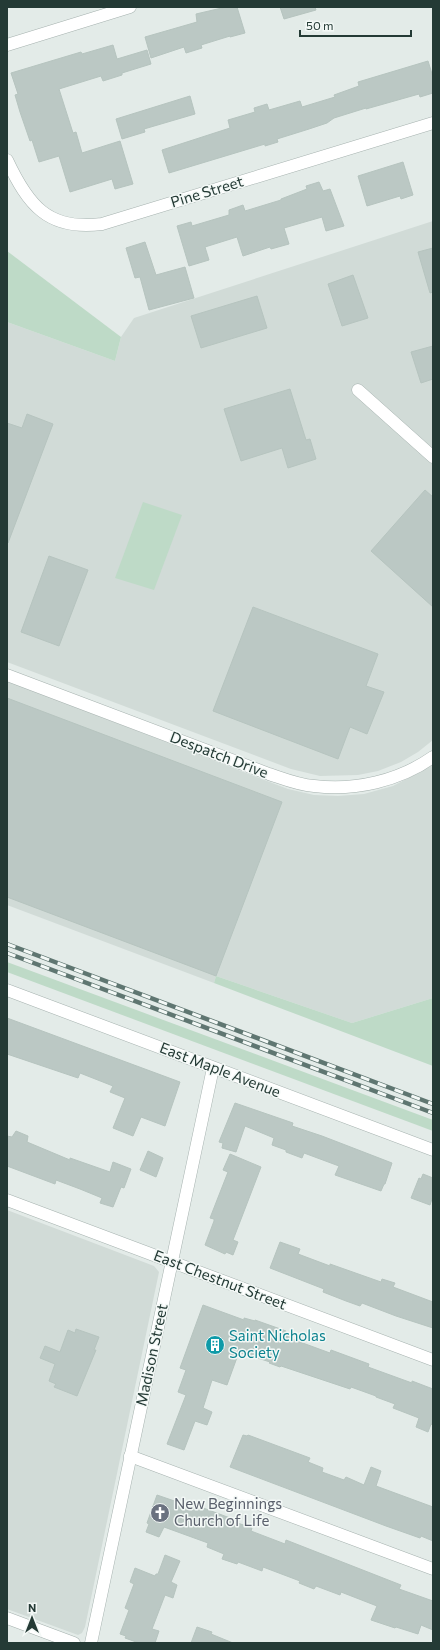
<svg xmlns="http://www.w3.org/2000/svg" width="440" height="1650" font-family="Commissioner,sans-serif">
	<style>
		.built { fill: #d1dbd7 }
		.grass { fill: #bedac7 }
		.building { fill: #bbc8c4; stroke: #b6c4bf }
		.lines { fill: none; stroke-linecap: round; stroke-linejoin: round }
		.minor-casing { stroke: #a6b2af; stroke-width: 13 }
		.minor { stroke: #fff; stroke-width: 12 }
		.rail-casing { stroke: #5f7671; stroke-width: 4.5 }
		.rail { stroke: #f3f8f6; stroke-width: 3; stroke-dasharray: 9; stroke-linecap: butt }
		.labels { text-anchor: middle; stroke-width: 3; stroke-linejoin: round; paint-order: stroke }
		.street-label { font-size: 15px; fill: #243a35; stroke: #f3f8f6 }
		.culture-label { font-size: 15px; fill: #0d838f; stroke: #f3f8f6; text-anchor: start }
		.worship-label { font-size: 15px; fill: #5b616d; stroke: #f3f8f6; text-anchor: start }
	</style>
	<rect width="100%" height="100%" fill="#e3ebe8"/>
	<!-- built -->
	<g class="built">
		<path d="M433 221V740L418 752 401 762 378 771 358 775 320 776 291 769 7 662V322L115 361 121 337 134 318Z"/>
		<path d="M7 681 288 789 314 795 338 796 364 794 393 786 433 765V998L352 1023 216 976 214 983 7 905Z"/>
		<path d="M7 1210 154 1266 159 1272 85 1627 82 1633 78 1635 7 1609Z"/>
	</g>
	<!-- grass -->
	<g class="grass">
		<path d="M7 251 121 337 115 361 7 322Z"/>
		<path d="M143 502 182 515 154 590 115 578Z"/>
		<path d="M7 962 433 1120V1131L7 972Z"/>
		<path d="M216 976 352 1023 433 998V1066L214 983Z"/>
	</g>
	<!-- building -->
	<g class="building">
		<path d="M226 7H237L245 33 230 37V36L201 45 202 48 186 53 184 47 151 58 145 37 197 22 196 14Z"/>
		<path d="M280 7H315L316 10 284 19Z"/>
		<path d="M113 45 117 59 147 50 151 64 122 73V75L103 81 101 76 59 89 73 133 76 132 82 153 120 141 133 184 115 189 112 179 70 192 59 156 39 162 32 140 30 141 20 112 15 95 18 94 11 73 81 52 82 54Z"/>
		<path d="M428 61 433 77V93L420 97 419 94 366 109V108L334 118 327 123 309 129 277 139 278 142 265 146V144L169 173 162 150 230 128 228 120 255 112 254 108 267 104 269 110 300 101 302 107 335 97 334 95 359 86 358 82Z"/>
		<path d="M190 96 195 114 144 129 145 132 122 139 116 119Z"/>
		<path d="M403 162 413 195 401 199 400 196 367 206 358 176Z"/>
		<path d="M319 182 323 191 330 189 344 226 326 231 322 217 284 228 289 244 271 249 270 247 243 256 237 237 205 247 209 260 189 266 177 226 191 222 192 226 229 215V210L243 205 245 211 281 200V199L307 189 306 186Z"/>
		<path d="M145 242 156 275 185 267 194 298 149 310 140 277 135 278 126 248Z"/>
		<path d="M433 248V292L430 293 418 252Z"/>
		<path d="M353 275 368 318 342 326 328 284Z"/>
		<path d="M257 296 267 328 201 348 191 316Z"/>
		<path d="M433 346V379L421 383 411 352Z"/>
		<path d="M290 389 306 440 310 439 316 459 288 468 282 448 241 461 224 409Z"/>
		<path d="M27 414 53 424 8 543 7 423 22 428Z"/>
		<path d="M425 490 433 497V607L371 551Z"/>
		<path d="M49 556 88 570 59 646 21 632Z"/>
		<path d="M253 607 378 654 366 686 384 692 367 734 350 727 338 759 213 711Z"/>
		<path d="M7 698 282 802 216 976 7 897Z"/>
		<path d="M7 1018 180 1082 165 1126 141 1117 133 1136 113 1128 125 1098 110 1092 113 1086 80 1073 78 1078 7 1054Z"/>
		<path d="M235 1103 293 1123 292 1126 322 1136 392 1163 385 1184H384L381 1191 335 1175 339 1166 304 1153 302 1158 286 1152V1150L272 1145 274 1138 245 1126 236 1152 222 1148 223 1143 219 1142Z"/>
		<path d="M16 1131 28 1136 27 1142 70 1160V1158L110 1172 113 1162 131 1169 124 1188 121 1187 113 1207 100 1203 102 1198 80 1189 56 1180 55 1184 7 1166V1136L12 1137Z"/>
		<path d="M148 1151 163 1158 156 1177 140 1170Z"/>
		<path d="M230 1154 261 1167 233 1240 238 1242 233 1255 226 1252 225 1254 205 1245 214 1221V1219L210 1218 228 1172 223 1170Z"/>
		<path d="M423 1174 433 1178V1196L430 1205 411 1198 419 1178 421 1179Z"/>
		<path d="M280 1242 300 1249 298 1254 330 1266V1264L381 1282 382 1279 395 1283 393 1287 433 1302V1328L396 1316 362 1303 360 1306 346 1301 323 1292 324 1289 270 1268Z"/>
		<path d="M203 1305 244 1320V1318L255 1321V1320L286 1331 284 1335 290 1337 289 1338 330 1353 331 1350 369 1364 368 1367 412 1383V1381L433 1389V1425L431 1424 428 1432 416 1427 419 1418 393 1408 395 1404 376 1397V1396L351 1387 350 1389 281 1366 280 1367 269 1363 270 1362 239 1352 227 1385 212 1380 203 1408 212 1412 207 1425 195 1421 184 1450 167 1444 186 1395 178 1392 186 1370 180 1368Z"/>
		<path d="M76 1329 99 1337 94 1350H96L77 1396 54 1387 56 1384 49 1381 55 1364 40 1358 45 1346 60 1352 68 1330 75 1333Z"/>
		<path d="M243 1435 247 1436 248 1435 310 1458 308 1462 323 1468 322 1472 344 1480 346 1477 364 1485 371 1467 381 1471 376 1486 433 1507V1541L421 1536 420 1538 386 1526 230 1467Z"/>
		<path d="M157 1495 189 1506 190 1503 230 1518 229 1520 252 1528 251 1531 285 1544 286 1540 401 1585 399 1589 433 1601V1630L421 1625 418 1634 396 1627 395 1628 371 1620 377 1606 341 1592 340 1595 316 1586 314 1589 299 1583 300 1581 263 1567 262 1571 238 1562 237 1564 222 1559 224 1554 207 1547 208 1543 164 1527 159 1537 146 1532 149 1524 147 1523Z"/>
		<path d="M165 1555 180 1561 171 1582 177 1585 173 1598 165 1595 152 1629 159 1631 155 1643H139L125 1638 126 1636 120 1634 129 1610 125 1608 134 1584 130 1582 135 1568 155 1576 156 1574H158Z"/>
		<path d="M197 1627 212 1632 211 1634 233 1643H191Z"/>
	</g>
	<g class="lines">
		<!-- minor casing -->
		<g class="minor-casing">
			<g id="minor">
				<path d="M7 45 130 7"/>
				<path d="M7 160C28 205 48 231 102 224L433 123"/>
				<path d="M358 390 433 457"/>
				<path d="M7 675 269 774C284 779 298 785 314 786 355 791 399 781 433 757"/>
				<path d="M7 990 433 1150"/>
				<path d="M7 1200 433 1360"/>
				<path d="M130 1456 433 1569"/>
				<path d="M7 1618 74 1643"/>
				<path d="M91 1643 213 1068"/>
			</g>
		</g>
		<!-- minor -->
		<use href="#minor" class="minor"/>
		<!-- rail casing -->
		<g class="rail-casing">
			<g id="rail">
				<path d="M7 944 433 1104"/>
				<path d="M7 953 433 1113"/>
			</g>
		</g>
		<!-- rail -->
		<use href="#rail" class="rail"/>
	</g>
	<!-- icons -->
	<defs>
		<g id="building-disc" transform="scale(1)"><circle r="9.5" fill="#0f9aa8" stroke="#f3f8f6"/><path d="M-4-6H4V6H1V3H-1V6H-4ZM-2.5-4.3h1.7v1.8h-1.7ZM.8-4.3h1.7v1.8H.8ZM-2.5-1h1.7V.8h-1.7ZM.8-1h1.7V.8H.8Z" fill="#fff"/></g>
		<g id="church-disc" transform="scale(1)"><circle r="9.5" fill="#6b7280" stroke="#f3f8f6"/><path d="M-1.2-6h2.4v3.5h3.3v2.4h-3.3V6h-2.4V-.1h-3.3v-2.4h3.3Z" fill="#fff"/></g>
	</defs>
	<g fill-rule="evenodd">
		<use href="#building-disc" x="215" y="1345"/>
		<use href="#church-disc" x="160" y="1513"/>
	</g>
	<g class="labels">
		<!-- street labels -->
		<g class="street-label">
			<text transform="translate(207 192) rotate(-17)" y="5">Pine Street</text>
			<text transform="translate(219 755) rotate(21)" y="5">Despatch Drive</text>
			<text transform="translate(220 1070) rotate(21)" y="5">East Maple Avenue</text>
			<text transform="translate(220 1280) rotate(21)" y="5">East Chestnut Street</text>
			<text transform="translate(152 1355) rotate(-78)" y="5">Madison Street</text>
		</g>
		<!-- culture labels -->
		<g class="culture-label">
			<text x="229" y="1341">Saint Nicholas<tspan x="229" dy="17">Society</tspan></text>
		</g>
		<!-- worship labels -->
		<g class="worship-label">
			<text x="174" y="1509">New Beginnings<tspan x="174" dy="17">Church of Life</tspan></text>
		</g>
	</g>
	<!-- border -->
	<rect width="440" height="1650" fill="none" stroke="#243a35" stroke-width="16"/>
	<!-- north arrow -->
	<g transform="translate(32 1618)" stroke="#f3f8f6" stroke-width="3" paint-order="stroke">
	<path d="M0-3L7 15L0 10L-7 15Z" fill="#243a35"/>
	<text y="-6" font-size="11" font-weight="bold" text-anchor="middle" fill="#243a35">N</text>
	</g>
	<!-- scale -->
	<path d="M300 30v6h111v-6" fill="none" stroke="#243a35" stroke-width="2"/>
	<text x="306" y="30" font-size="12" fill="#243a35" stroke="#f3f8f6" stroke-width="3" paint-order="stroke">50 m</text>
</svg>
